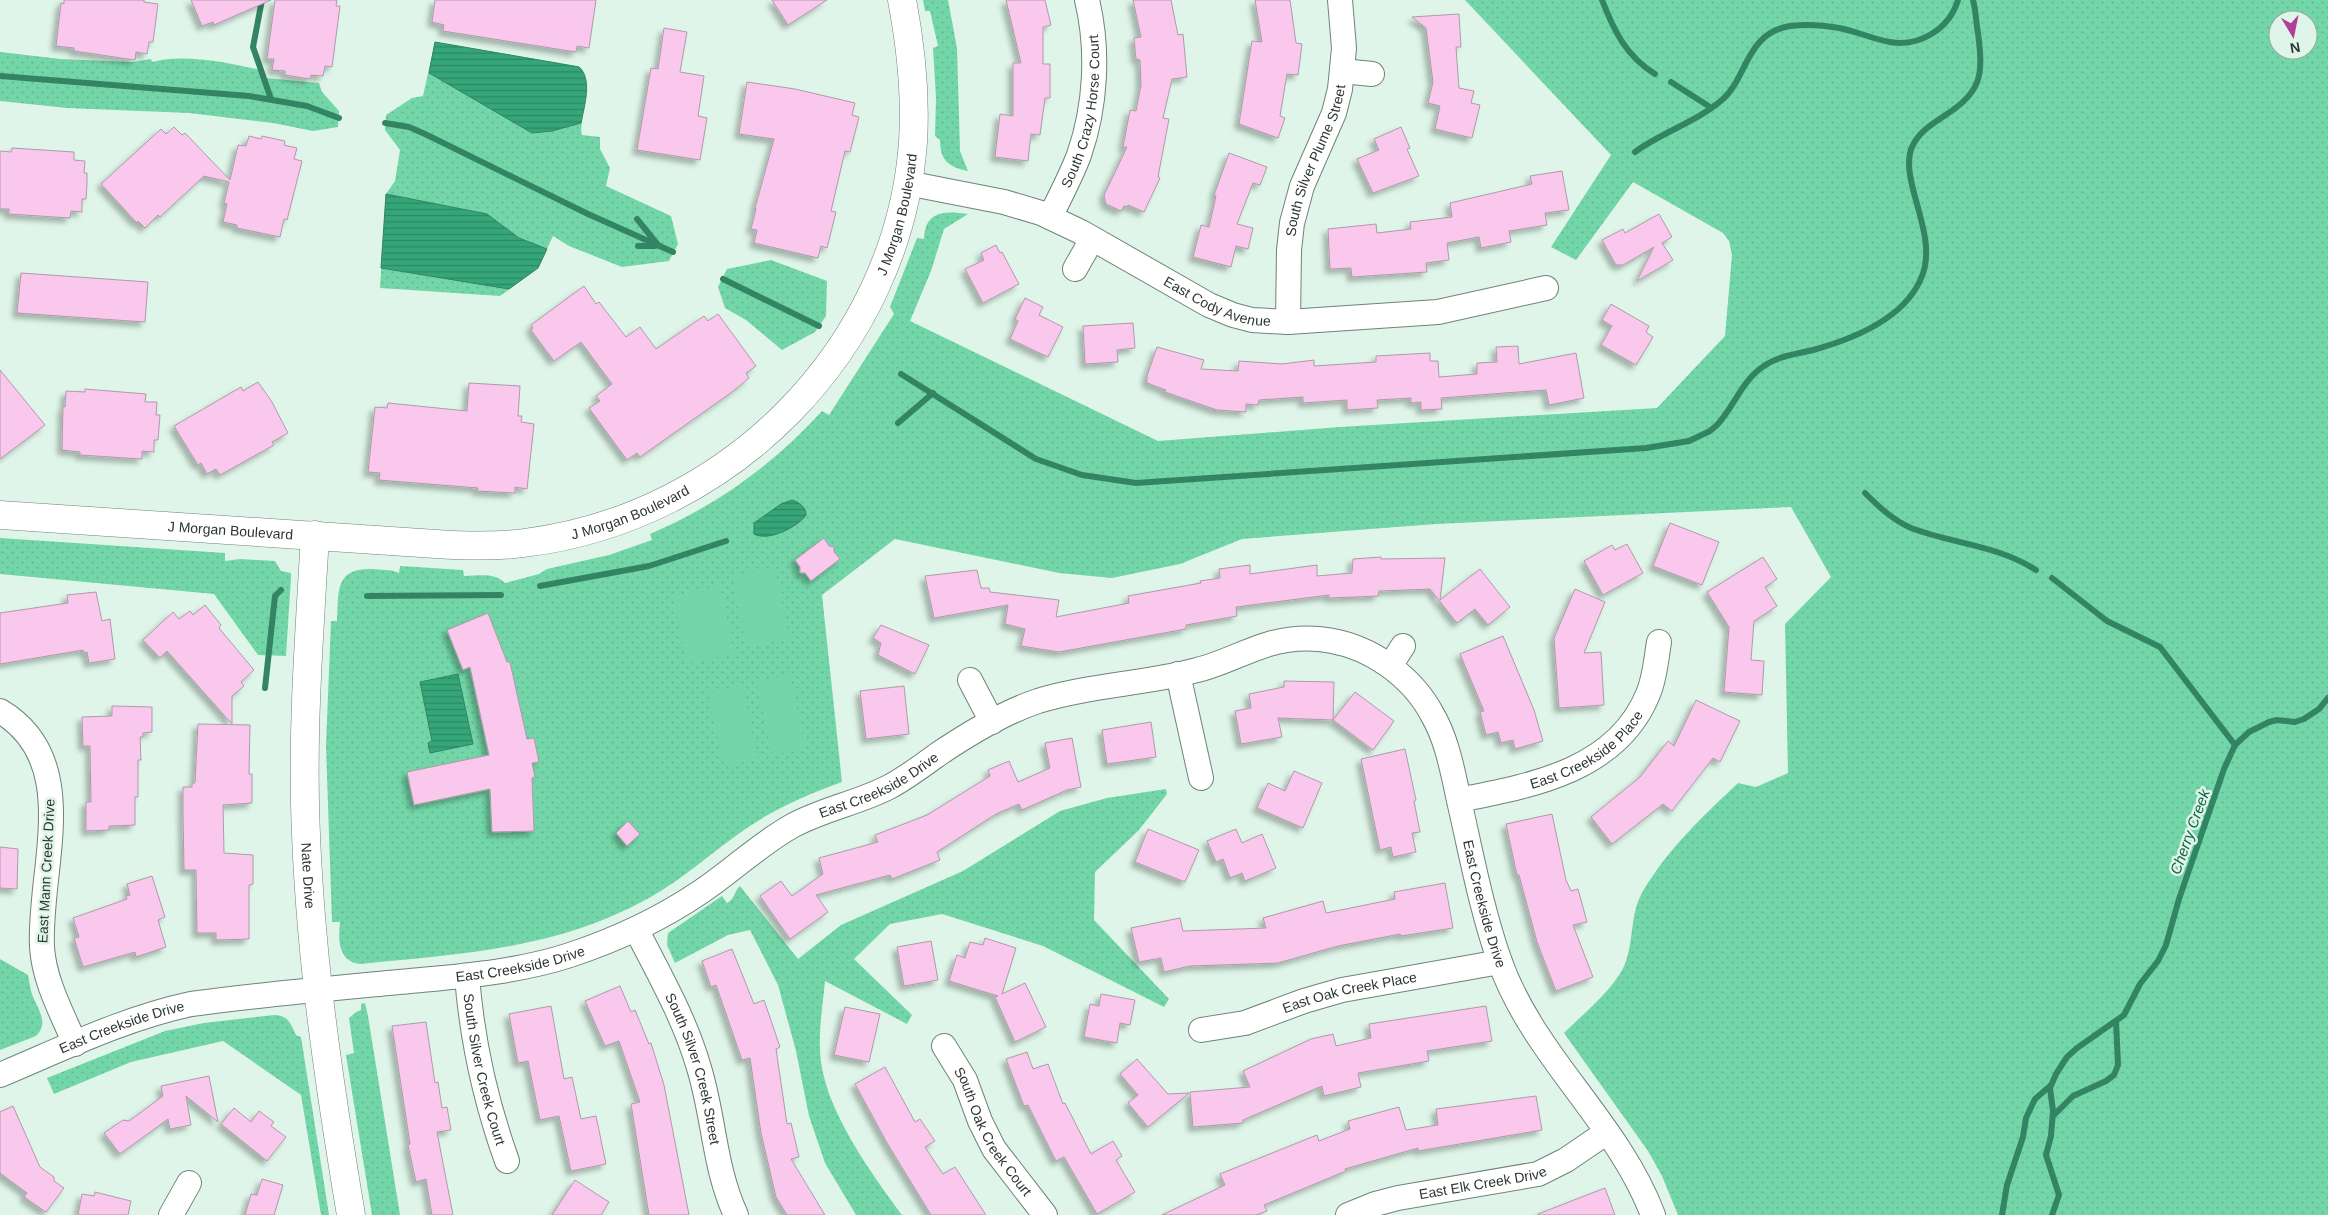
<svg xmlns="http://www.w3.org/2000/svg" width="2328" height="1215" font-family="Helvetica,sans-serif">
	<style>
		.green { fill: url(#green-dots); fill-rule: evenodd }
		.pitch { fill: #73d6a8 }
		.water { fill: url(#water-rules); stroke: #338463 }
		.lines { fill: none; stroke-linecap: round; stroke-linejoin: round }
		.stream { stroke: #338463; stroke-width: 6 }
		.building { fill: #fac8ec; stroke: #ad9ba8; filter: url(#shadow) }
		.street-casing { stroke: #6f8378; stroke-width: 26 }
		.secondary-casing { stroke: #6f8378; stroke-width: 29 }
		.street { stroke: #fff; stroke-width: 24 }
		.secondary { stroke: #fff; stroke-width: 28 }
		.labels { text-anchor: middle; stroke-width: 5; stroke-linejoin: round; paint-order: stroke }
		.street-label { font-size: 14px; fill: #2d3631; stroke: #dff5e9 }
		.water-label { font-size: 15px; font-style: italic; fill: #116545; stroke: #dff5e9 }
	</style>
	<defs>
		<pattern id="green-dots" width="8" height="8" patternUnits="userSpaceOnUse" patternTransform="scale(1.25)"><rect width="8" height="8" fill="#73d6a8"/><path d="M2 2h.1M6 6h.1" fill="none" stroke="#64b891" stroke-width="1.8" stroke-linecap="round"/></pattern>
		<pattern id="water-rules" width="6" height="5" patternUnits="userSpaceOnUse" patternTransform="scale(1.25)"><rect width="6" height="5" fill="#35a678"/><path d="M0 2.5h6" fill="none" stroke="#2d8863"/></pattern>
		<filter id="shadow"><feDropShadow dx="-4.5" dy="4.5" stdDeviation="2.5" flood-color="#0004"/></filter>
	</defs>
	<rect width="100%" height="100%" fill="#dff5e9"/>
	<!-- green -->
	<g class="green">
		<path d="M923 0H948L957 48 960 151 968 171C949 167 940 161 940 140L935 136 936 98 933 48 938 46 930 11H925Z"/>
		<path d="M1465 0H2328V1215H1678L1662 1176 1648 1151 1564 1033C1583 1014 1618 986 1626 961 1634 938 1630 913 1643 891 1668 849 1703 816 1738 783L1756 787 1788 773 1785 624 1831 577 1791 507 1436 524 1242 539 1180 564 1112 578 1059 573 895 539 822 595 842 782C808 794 774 809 744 830 712 852 683 879 649 898 558 949 461 954 360 964 338 961 338 940 340 922H332L326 746 331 621H337C339 592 334 568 372 569 381 570 390 569 399 573L400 566 463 570 464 576C479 576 494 572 505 583L539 574 547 569 609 555 652 540 650 534C716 506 774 464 822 411L829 415 894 314 890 307 917 238 924 239C925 210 946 211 968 214L944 229 931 271 910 321 1158 441 1340 427 1657 408 1725 336 1732 255 1729 241 1723 233 1633 182 1576 260 1551 247 1611 155ZM2278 20H2308V50H2278Z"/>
		<path d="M435 42 577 66 582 69 586 88 581 130 582 135 600 137V149L610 168 606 186 671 216 678 244 669 261 622 267 569 246 553 236 538 268 500 296 380 288 386 194 395 181 400 150 385 130 386 115 412 98 423 96Z"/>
		<path d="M0 52 61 59 131 62 151 59 152 62C184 53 232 63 264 71L266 78 319 83 322 92 339 111 338 127 313 131 273 123 189 113 67 108 0 101Z"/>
		<path d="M771 260 827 281 826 316 815 332 782 350 746 320 725 308 718 287 727 269Z"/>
		<path d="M0 538 225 553V561L240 559 275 561 281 571 291 573V577L286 656 258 655 214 594 0 574Z"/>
		<path d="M1166 789 1167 794 1139 830 1095 872 1094 920 1169 999 1164 1007 1043 946 942 914 890 924 854 959 912 1015 907 1024 825 981C823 1003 819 1027 820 1049 821 1105 870 1171 902 1215H856L825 1163 809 1116 796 1051 778 985 750 930 728 935 675 963 667 945 668 933 722 896 727 903C735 899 734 891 740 886L798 959 841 925 963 871 1060 811 1107 798Z"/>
		<path d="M0 959 28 975C29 980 30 986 31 991 35 1006 51 1022 36 1036L0 1050Z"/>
		<path d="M365 1003 368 1016 400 1215H372L346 1055 354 1053 349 1018 356 1012 361 1010V1004Z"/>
		<path d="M274 1015C288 1015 291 1024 296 1035L301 1037 329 1215H321L301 1095 223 1041 131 1062 54 1094 47 1078 165 1031 204 1023Z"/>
	</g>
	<!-- pitch -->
	<g class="pitch">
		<path d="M775 567 789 639 746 647 732 576Z"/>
		<path d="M720 586 734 654 687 664 673 596Z"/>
		<path d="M790 675 806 748 773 755 756 682Z"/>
		<path d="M742 686 758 759 724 766 708 693Z"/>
	</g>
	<!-- water -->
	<g class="water">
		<path d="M435 42 579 67C593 79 584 107 581 123L552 131 532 133 429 73Z"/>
		<path d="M386 194 487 214 519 238 547 249 538 268 509 289 381 268Z"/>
		<path d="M792 500C799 502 806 507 806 515 798 527 768 542 754 534V523L781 504Z"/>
		<path d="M458 674 473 744 430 753 428 743 432 741 420 682Z"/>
	</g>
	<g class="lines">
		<!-- stream -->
		<g class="stream">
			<path d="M262 0 253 47 271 99"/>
			<path d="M1602 0C1614 31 1626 56 1655 74"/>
			<path d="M0 76 249 96 307 106 339 118"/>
			<path d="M1671 82 1710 107"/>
			<path d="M385 123 409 127 425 134 588 214 673 252"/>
			<path d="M1635 152C1662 132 1697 122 1723 99 1747 78 1746 33 1790 26 1805 24 1823 25 1839 28 1856 31 1872 39 1890 42 1920 47 1949 29 1958 0"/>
			<path d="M637 219 658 245"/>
			<path d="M638 246H655"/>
			<path d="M723 279 819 326"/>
			<path d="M901 374 1036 459 1082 475 1136 483 1646 448 1689 441 1710 431 1717 425C1734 407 1742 380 1764 366 1778 356 1797 354 1813 350 1853 339 1906 318 1922 276 1939 234 1898 180 1912 147 1919 131 1934 123 1947 114 1983 91 1983 73 1978 33 1976 22 1976 11 1973 0"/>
			<path d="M898 423 933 393"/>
			<path d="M1865 493C1879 507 1893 520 1911 528 1953 544 1997 545 2036 570"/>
			<path d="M2052 578 2107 621 2160 647 2235 745"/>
			<path d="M540 586 649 566 726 541"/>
			<path d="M367 596 501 595"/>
			<path d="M265 688 275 596 281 590"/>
			<path d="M2053 1116 2073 1096 2106 1081 2114 1075 2118 1065 2116 1021"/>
			<path d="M2002 1215 2007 1185 2023 1137 2026 1118 2035 1099 2050 1086"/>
			<path d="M2052 1215 2059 1195 2046 1155 2051 1136 2053 1111 2050 1088 2056 1074 2067 1057 2077 1048 2124 1015 2140 984 2158 961 2166 945 2179 899 2224 769 2235 745 2249 732 2269 722 2277 720 2295 722 2304 719 2319 709 2328 698"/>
		</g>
	</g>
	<!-- building -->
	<g class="building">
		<path d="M64 0H144V2L158 4 153 42H149L147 54 136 52 135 60 74 51V48L56 46 61 3 64 4Z"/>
		<path d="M191 0H271L214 25 213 22 202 26Z"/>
		<path d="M275 0H337L336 6H340L332 67 325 66 323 76 311 75 310 79 285 75V71L272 70 274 59H267Z"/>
		<path d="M435 0H596L589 48 577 46 576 52 443 31 444 25 432 22Z"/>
		<path d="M772 0H827L788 25Z"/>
		<path d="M1006 0H1045L1051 25 1043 27V64H1050V98H1045L1040 135 1031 134 1028 161 995 157 1000 114 1013 116V63H1021Z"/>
		<path d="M1133 0H1171L1178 35 1183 34 1187 77 1172 79 1163 118 1169 119 1158 177 1160 178 1144 212 1128 205 1127 207 1124 206 1121 211 1106 204 1104 195 1127 147H1123L1130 110 1136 111 1141 85 1140 60 1136 59 1134 38 1141 37Z"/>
		<path d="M1255 0H1290L1296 43 1302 44 1298 75 1287 74 1280 116 1285 118 1278 138 1239 124 1252 41 1262 42Z"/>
		<path d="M1459 14 1461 47H1456L1459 88 1474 91 1471 103 1480 105 1472 138 1435 129 1440 106 1428 103 1433 82 1426 28 1412 17Z"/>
		<path d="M664 28 687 32 680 72 704 76 698 116 707 118 700 160 637 150 651 68 658 69Z"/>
		<path d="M747 82 795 89 855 103 852 115 859 117 850 152 845 151 831 211 836 212 827 248 821 246 818 258 754 243 757 230 751 229 756 209 755 208 774 139 739 134Z"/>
		<path d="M174 127 182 135 185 133 230 180 238 145 246 146 249 136 261 139 262 136 285 141 284 145 297 148 294 159 302 161 287 220 284 219 280 237 237 228V225L223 222 227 204 224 203 229 182 204 176 160 217 158 215 145 228 138 221 137 223 101 184 161 129 166 134Z"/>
		<path d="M1401 127 1410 148 1407 149 1419 176 1373 193 1357 159 1379 150 1374 139Z"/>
		<path d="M12 148 74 152V160L85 161 84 173H87V185L86 199H82V212L71 211 70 218 9 214V209H0V151L11 152Z"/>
		<path d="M1229 153 1267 167 1260 185 1253 183 1237 224 1253 228 1248 249 1236 246 1231 267 1193 257 1201 225 1209 227 1216 196 1214 195Z"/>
		<path d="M1562 171 1569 210 1545 213 1547 225 1509 231 1511 242 1481 248 1479 237 1447 243 1449 260 1426 263 1427 272 1352 277 1351 268 1330 269 1328 229 1376 224 1377 233 1411 229 1410 222 1452 217 1450 203 1532 184 1530 176Z"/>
		<path d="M1659 214 1672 237 1662 243 1673 260 1637 281 1654 247 1623 265H1616L1602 240 1623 229 1625 233Z"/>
		<path d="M996 245 1000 253 1002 252 1019 284 983 303 965 269 984 260 981 253Z"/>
		<path d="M21 273 148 282 145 322 17 313Z"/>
		<path d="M584 286 596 304 599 302 626 337 640 327 656 349 704 316 708 321 718 314 756 366 746 373 749 378 732 392 640 457 637 453 627 460 589 408 600 401 596 396 612 384 581 342 554 361 531 330 533 328 531 325Z"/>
		<path d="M1025 298 1043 307 1039 315 1063 327 1048 357 1010 339 1018 321 1015 319Z"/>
		<path d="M1611 304 1649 326 1646 332 1653 337 1636 365 1601 345 1612 326 1602 320Z"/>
		<path d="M1133 323 1135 348 1117 350 1118 362 1085 364 1083 326Z"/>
		<path d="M1518 346 1519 364 1576 353 1584 398 1549 405 1546 390 1504 393 1441 398 1442 409 1421 410V402L1411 403V398L1377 400 1378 408 1347 410V400L1303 403V397L1259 400 1258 405 1246 404V412L1217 410 1165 392 1166 390 1147 383V376L1157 347 1204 360 1201 369 1238 371 1239 361 1282 364 1314 360V366L1376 362V356L1430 353V361H1438L1439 377 1477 374V363L1497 362 1496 347Z"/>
		<path d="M0 370 45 425 0 459Z"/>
		<path d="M258 382 272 402 288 433 272 442 274 445 220 475 216 469 207 474 201 463 198 465 174 426 241 387 243 391Z"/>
		<path d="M469 383 520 386 518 416H522L521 422 534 424 527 489 515 487V493L477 491 478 488 379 480 380 473 368 472 375 407 387 408 388 403 467 411Z"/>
		<path d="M85 389 146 394 145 402H157L156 415H160L158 440H154V452L142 451V459L80 455V452L62 450 63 406 65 407 66 391 85 392Z"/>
		<path d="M1670 523 1719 542 1702 585 1653 566Z"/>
		<path d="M824 538 829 546 834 547V552L840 559 811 581 805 573H800V567L795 560Z"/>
		<path d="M1627 544 1643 573 1603 595 1584 561 1612 545 1615 550Z"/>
		<path d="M1381 557V559L1445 558 1440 600 1480 569 1510 607 1488 625 1475 609 1457 623 1430 589 1379 591 1378 596 1329 598V595L1236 607 1237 616 1186 625V629L1059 652 1021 646 1025 629 1005 624 1008 605 934 618 925 576 977 570 981 588H989L990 592 1059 600 1056 617 1129 603 1128 596 1201 583 1200 581 1220 578 1219 569 1250 565V574L1317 565V576L1352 573 1353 559Z"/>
		<path d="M1763 557 1777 579 1765 587 1777 606 1754 621 1751 660 1764 661 1762 695 1724 692 1729 627 1707 592Z"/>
		<path d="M1575 589 1605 602 1584 653 1601 652 1604 705 1559 708 1554 638Z"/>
		<path d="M96 592 102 621 110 619 115 659 89 663 87 652 84 653 83 650 0 664V613L68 603 67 595Z"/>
		<path d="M205 605 221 625 219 628 254 670 241 682 244 686 232 696V724L167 651 160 658 143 640 173 612 179 619 190 611 193 615Z"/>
		<path d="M488 613 507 662H510L527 739 534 738 539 762 532 763 535 777 532 778 534 831 492 832 490 789 414 805 407 772 489 755 470 667 463 670 447 630Z"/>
		<path d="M881 625 929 645 915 674 878 655 881 643 873 638Z"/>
		<path d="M1503 636 1534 710 1543 741 1515 749 1513 740 1501 743 1498 732 1486 735 1480 712 1484 711 1460 654Z"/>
		<path d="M1284 681 1334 682 1333 720 1278 718 1282 737 1241 744 1235 711 1251 708 1249 694 1284 687Z"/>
		<path d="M904 686 909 734 866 739 860 691Z"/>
		<path d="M1355 692 1394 721 1373 750 1333 720Z"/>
		<path d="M1696 700 1740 721 1720 762 1713 758 1672 811 1663 804 1612 844 1591 817 1640 777 1668 741 1674 746Z"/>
		<path d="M112 706 152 707V732L143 733V737H140L141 760H138V797H135V825L109 826V830L86 831V802H91L90 746H83L82 717 112 716Z"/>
		<path d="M1151 722 1156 757 1107 764 1102 730Z"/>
		<path d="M198 724 250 725 249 774H252V803L223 805 224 853 253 855V884L249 885V939L216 940V933H197L196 870H184L183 814V787H192V783H195Z"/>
		<path d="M1072 738 1081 787 1067 790 1022 810 1019 804 996 814 937 852 940 860 892 879 890 875 816 895 828 912 790 939 760 896 781 881 792 896 823 874 819 858 878 842 875 835 927 815 990 776 988 770 1009 761 1018 782 1050 768 1045 743Z"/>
		<path d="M1405 749 1416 800 1414 801 1420 832 1412 833 1416 852 1393 857 1391 847 1380 850 1361 759Z"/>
		<path d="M1294 771 1322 783 1303 828 1257 808 1268 783 1285 791Z"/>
		<path d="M1552 814 1566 880 1571 891 1578 889 1587 922 1573 925 1593 977 1556 991 1537 942 1519 875H1517L1506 824Z"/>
		<path d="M628 821 640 834 627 846 616 833Z"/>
		<path d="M1148 829 1199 850 1185 882 1135 862Z"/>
		<path d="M1236 829 1242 843 1262 834 1276 868 1245 881 1242 873 1230 878 1223 859 1216 862 1207 841Z"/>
		<path d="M0 847 18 849 17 889 0 888Z"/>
		<path d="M152 876 165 917 158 920 166 947 136 957 135 952 83 967 74 938 79 937 73 918 127 899 126 896 130 895 127 884Z"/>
		<path d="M1445 883 1453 928 1401 936 1400 934 1338 946 1278 963 1190 966 1164 972 1161 958 1139 962 1131 928 1180 918 1183 931 1266 928 1263 918 1323 901 1326 913 1395 899 1394 892Z"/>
		<path d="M985 938 1016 948 1002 994 1025 983 1046 1027 1015 1042 995 997 998 996 949 981 957 955 965 958 970 942 983 945Z"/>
		<path d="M931 941 938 980 904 986 897 947Z"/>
		<path d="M732 949 754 1004 764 1000 780 1047 776 1049 787 1124 791 1123 799 1157 791 1159 825 1215H787L776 1197 761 1133 750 1058 742 1060 716 985 711 987 702 961Z"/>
		<path d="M620 986 631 1012 635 1010 649 1044 651 1043 664 1085 689 1215H649L631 1104 640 1102 619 1041 605 1046 585 1001Z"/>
		<path d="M1101 994 1135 1000 1130 1025 1120 1023 1117 1043 1084 1037 1090 1004 1099 1006Z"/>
		<path d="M551 1006 564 1079 572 1077 581 1119 596 1116 606 1164 571 1171 559 1116 540 1120 528 1061 518 1063 509 1014Z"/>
		<path d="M1486 1006 1492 1041 1427 1051 1429 1061 1358 1073 1361 1087 1324 1096 1322 1086 1243 1120V1123L1193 1127 1190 1092 1250 1087 1243 1071 1311 1039 1333 1034 1336 1046 1371 1038 1369 1024Z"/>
		<path d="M845 1007 880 1014 869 1062 834 1055Z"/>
		<path d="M426 1022 435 1083 438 1082 442 1108 447 1107 451 1130 437 1132 453 1215H432L426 1179 416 1182 408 1145 410 1144 392 1026Z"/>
		<path d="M1027 1052 1033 1069 1048 1064 1063 1104 1065 1103 1091 1154 1113 1141 1122 1156 1116 1160 1135 1192 1097 1214 1064 1157 1056 1161 1028 1105 1024 1106 1006 1059Z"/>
		<path d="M1137 1059 1168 1094 1189 1093 1148 1127 1128 1103 1138 1095 1120 1074Z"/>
		<path d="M885 1067 915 1122 920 1119 935 1141 925 1147 943 1174 955 1167 986 1215H931L887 1143 855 1084Z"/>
		<path d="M209 1076 218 1122 186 1096 191 1125 170 1129 168 1119 120 1154 104 1133 123 1120 129 1121 163 1096 161 1086Z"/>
		<path d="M1536 1096 1542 1130 1418 1151V1148L1345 1169 1346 1171 1264 1205 1267 1211 1256 1215H1162L1225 1185 1220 1174 1317 1135 1319 1141 1350 1129 1348 1121 1399 1107 1406 1130 1438 1125 1436 1109Z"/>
		<path d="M13 1106 40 1167 54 1177V1181L64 1188 46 1212 24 1197 27 1193 0 1173V1112Z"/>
		<path d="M234 1108 251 1122 259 1111 274 1122 271 1126 286 1137 267 1161 221 1124Z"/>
		<path d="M262 1179 283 1185 274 1215H245L251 1194 257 1195Z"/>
		<path d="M575 1180 609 1202 601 1215H552Z"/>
		<path d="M1605 1188 1615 1215H1538V1214Z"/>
		<path d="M95 1192 131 1201 128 1215H78L82 1194 94 1196Z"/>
	</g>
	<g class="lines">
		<!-- street casing -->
		<g class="street-casing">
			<g id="street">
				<path d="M1342 71 1372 74"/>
				<path id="s1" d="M907 183 1004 202 1041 213 1081 232 1209 305 1233 315 1252 320 1288 322 1438 312 1546 288"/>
				<path id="s2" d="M1050 217C1060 197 1071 176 1079 155 1096 106 1099 50 1087 0"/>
				<path d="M1075 269 1092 239"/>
				<path id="s3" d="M1288 322 1289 250 1292 223 1302 186 1334 113 1340 89 1344 48 1340 0"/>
				<path d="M1390 666 1403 646"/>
				<path d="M1178 674 1201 778"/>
				<path d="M970 680 992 722"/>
				<path d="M0 711C84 761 38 869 42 947 44 981 62 1013 75 1044"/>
				<path id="s4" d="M1459 800C1530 786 1617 771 1648 694 1655 678 1656 660 1659 642"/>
				<path id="s5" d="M636 929C659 974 685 1019 699 1068 714 1116 714 1168 736 1215"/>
				<path id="s6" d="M467 976C472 1040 485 1100 507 1161"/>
				<path id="s7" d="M1201 1030 1245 1023 1304 1001 1342 990 1500 962"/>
				<path id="s8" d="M944 1046 965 1080 980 1121 994 1149 1045 1215"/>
				<path id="s9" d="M0 1075C62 1049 125 1018 191 1004 263 994 337 988 410 981 463 976 518 972 570 955 615 940 659 920 699 893 731 872 758 845 792 826 823 809 858 803 889 787 906 778 922 766 937 755 968 734 1002 713 1038 701 1090 685 1145 684 1197 670 1222 664 1245 651 1269 644 1310 632 1353 640 1388 665 1406 678 1421 693 1432 714 1448 741 1453 774 1460 805 1472 858 1482 911 1500 962 1534 1057 1618 1122 1653 1215"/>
				<path d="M171 1215 189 1183"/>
				<path id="s10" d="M1348 1215 1375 1204 1398 1198 1538 1174 1566 1160 1607 1132"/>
			</g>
		</g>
		<!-- secondary casing -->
		<g class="secondary-casing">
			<g id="secondary">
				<path id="s11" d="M0 515 436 544C466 546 495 547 524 543 729 518 898 349 913 142 916 93 911 47 902 0"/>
				<path id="s12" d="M315 535C310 624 303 713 305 803 308 942 328 1078 351 1215"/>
			</g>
		</g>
		<!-- street -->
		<use href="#street" class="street"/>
		<!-- secondary -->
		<use href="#secondary" class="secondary"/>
	</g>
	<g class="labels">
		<!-- street labels -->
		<g class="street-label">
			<text dy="5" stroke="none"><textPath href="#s2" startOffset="112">South Crazy Horse Court</textPath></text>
			<text dy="5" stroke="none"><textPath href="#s3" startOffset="166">South Silver Plume Street</textPath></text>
			<text dy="5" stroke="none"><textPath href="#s11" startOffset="1055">J Morgan Boulevard</textPath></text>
			<text dy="5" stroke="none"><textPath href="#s1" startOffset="336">East Cody Avenue</textPath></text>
			<text dy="5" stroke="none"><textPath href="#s11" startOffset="636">J Morgan Boulevard</textPath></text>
			<text dy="5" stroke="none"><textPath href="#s11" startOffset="231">J Morgan Boulevard</textPath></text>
			<text dy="5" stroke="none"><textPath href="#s4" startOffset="140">East Creekside Place</textPath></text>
			<text dy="5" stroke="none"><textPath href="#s9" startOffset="941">East Creekside Drive</textPath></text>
			<text transform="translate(46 871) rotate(-87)" y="5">East Mann Creek Drive</text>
			<text dy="5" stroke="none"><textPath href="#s12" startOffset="341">Nate Drive</textPath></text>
			<text dy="5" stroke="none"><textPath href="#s9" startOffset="1750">East Creekside Drive</textPath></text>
			<text dy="5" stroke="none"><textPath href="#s9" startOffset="536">East Creekside Drive</textPath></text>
			<text dy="5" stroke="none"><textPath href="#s7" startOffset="154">East Oak Creek Place</textPath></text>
			<text dy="5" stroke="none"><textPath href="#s9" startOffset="131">East Creekside Drive</textPath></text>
			<text dy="5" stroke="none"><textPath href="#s6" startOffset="95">South Silver Creek Court</textPath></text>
			<text dy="5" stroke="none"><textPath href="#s5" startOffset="152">South Silver Creek Street</textPath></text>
			<text dy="5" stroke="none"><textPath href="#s8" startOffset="99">South Oak Creek Court</textPath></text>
			<text dy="5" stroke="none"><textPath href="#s10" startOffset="139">East Elk Creek Drive</textPath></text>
		</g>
		<!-- water labels -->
		<g class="water-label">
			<text transform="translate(2190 832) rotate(-70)" y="5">Cherry Creek</text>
		</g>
	</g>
	<!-- north arrow -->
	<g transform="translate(2293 35) rotate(170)"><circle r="24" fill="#dff5e9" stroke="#98a99f"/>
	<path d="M0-4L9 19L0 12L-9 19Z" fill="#b03e9a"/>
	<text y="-8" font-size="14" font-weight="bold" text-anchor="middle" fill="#2d3631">N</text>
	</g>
</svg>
